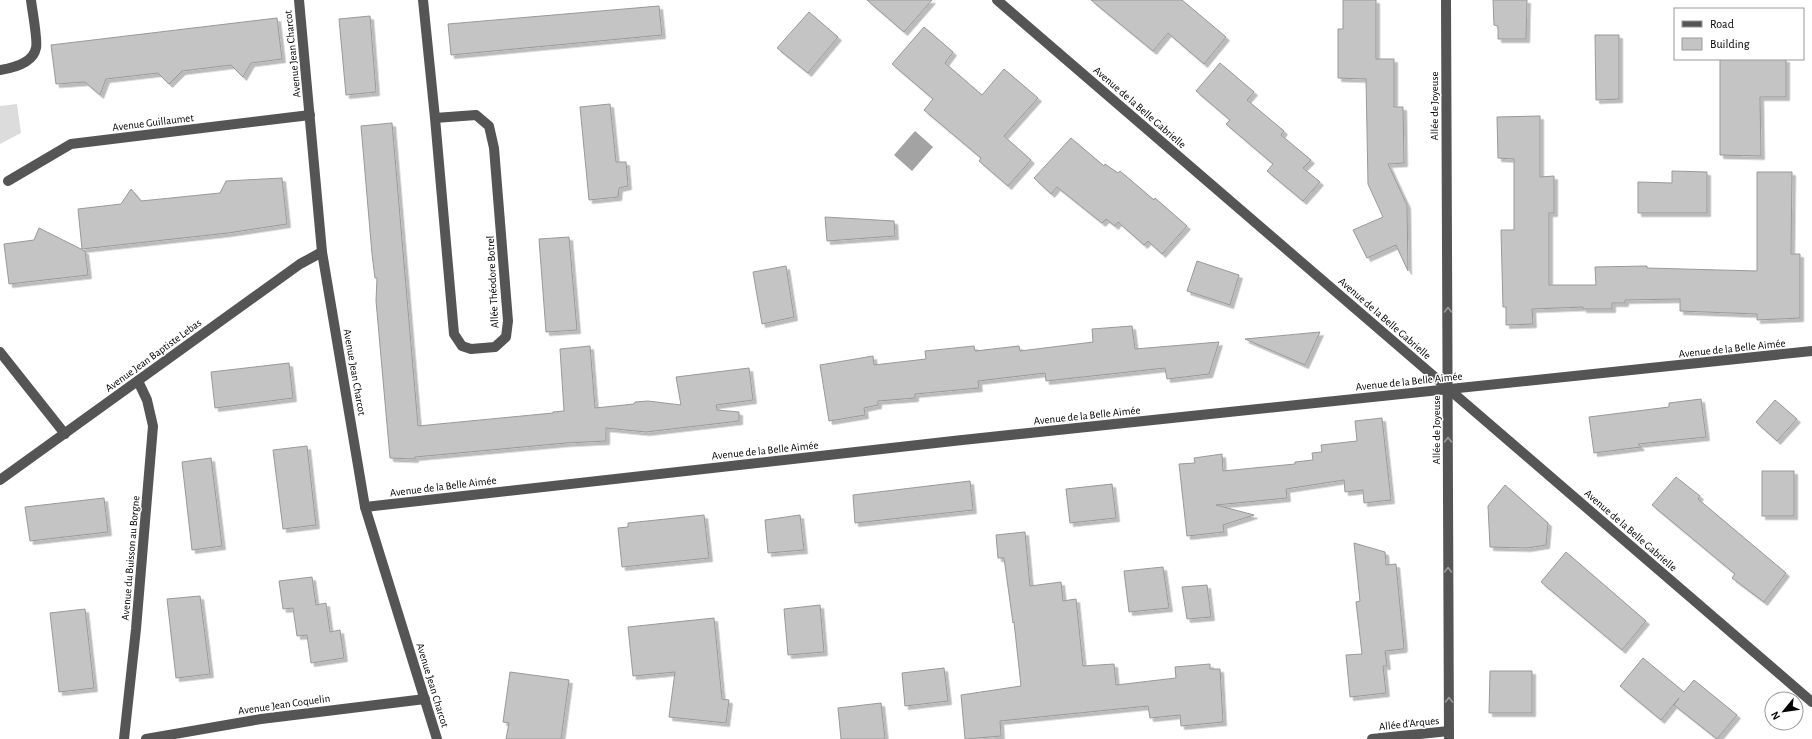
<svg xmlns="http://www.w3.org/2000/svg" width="1812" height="739" font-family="'Alegreya Sans',sans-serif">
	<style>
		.green { fill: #dcdcdc }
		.water { fill: #a3a3a3 }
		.building { fill: #c4c4c4; stroke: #999; filter: url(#shadow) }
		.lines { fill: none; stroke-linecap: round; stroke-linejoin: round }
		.minor { stroke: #555; stroke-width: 10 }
		.oneway { stroke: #999 }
		.labels { text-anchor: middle; stroke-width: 3; stroke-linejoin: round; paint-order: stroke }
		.street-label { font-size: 11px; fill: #000; stroke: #fff }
	</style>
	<defs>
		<filter id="shadow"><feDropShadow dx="3.5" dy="3.5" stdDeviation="0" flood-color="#0004"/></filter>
	</defs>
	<rect width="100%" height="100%" fill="#fff"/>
	<!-- green -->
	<path class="green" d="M17 104 21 133 0 144V106Z"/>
	<!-- water -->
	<path class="water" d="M915 131 933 147 912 171 894 155Z"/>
	<!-- building -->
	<g class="building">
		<path d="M867 0H932L904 32Z"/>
		<path d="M1091 0H1182L1226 37 1204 64 1168 33 1153 51Z"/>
		<path d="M1343 0H1376V59H1394V107H1403L1404 163 1388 164 1407 205 1408 271 1396 245 1367 258 1353 230 1383 217 1368 184 1366 79 1338 78V29H1343Z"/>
		<path d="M1493 0H1527L1526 39H1498V26L1494 25Z"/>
		<path d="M659 6 662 35 451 55 448 24Z"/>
		<path d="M809 12 838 37 808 73 777 48Z"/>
		<path d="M370 16 376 92 346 95 339 19Z"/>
		<path d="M277 18 282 59 251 63 243 77 231 65 182 71 169 84 158 73 106 79 100 95 85 82 56 84 51 45Z"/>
		<path d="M924 27 953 52 945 63 982 95 1004 69 1038 98 1004 136 1031 160 1008 186 979 161 981 158 924 110 933 99 892 64Z"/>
		<path d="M1595 35H1619V99L1596 100Z"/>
		<path d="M1720 59H1786V97H1760L1761 156 1720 155Z"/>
		<path d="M1220 63 1254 92 1247 100 1284 131 1281 135 1311 160 1303 168 1320 182 1303 201 1267 171 1273 164 1226 124 1230 120 1196 91Z"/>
		<path d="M610 104 616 162H626L628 186 619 188 618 197 589 200 580 107Z"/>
		<path d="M1540 116V177L1554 176V213H1549V285H1596L1595 267 1647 266V268L1757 271V172H1792L1791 254H1800V318L1757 320V314L1680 311V299L1625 300V303H1612V309H1583V307L1532 309 1533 324 1506 325V307H1503L1501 230H1514V159L1498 158 1497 117Z"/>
		<path d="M392 123 418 426 553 413V412L564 411 560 349 590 346 595 408 634 404 635 402 648 401 681 405 676 377 749 368 753 400 716 405 717 410 739 412V421L646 432 606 428V441L566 443 415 457V459L390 458 376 301 377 278H375L372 254 361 126Z"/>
		<path d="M1071 138 1104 166 1105 164 1118 173 1120 171 1154 200 1155 198 1187 226 1162 254 1148 241 1144 245 1118 222 1115 226 1106 219 1102 223 1057 187 1051 194 1034 178Z"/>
		<path d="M1672 171 1707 172V213H1638V182L1672 183Z"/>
		<path d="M282 178 287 224 228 233 82 249 78 209 121 204 131 189 141 201 220 193 226 181Z"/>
		<path d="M825 217 894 221 895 236 827 241Z"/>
		<path d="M39 228 85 251 88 275 9 284 4 244 34 240Z"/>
		<path d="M569 237 577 330 546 332 539 239Z"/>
		<path d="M1197 261 1239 275 1230 305 1187 291Z"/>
		<path d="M786 266 794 317 762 324 753 272Z"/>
		<path d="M1132 326 1135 349 1219 342 1209 374 1167 379 1165 368 1046 381 1045 373 978 381 979 388 915 394V398L878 401V405L864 408 865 415 829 421 820 365 873 356 874 365 926 359 925 351 974 346 975 351 1019 346 1020 351 1093 342 1092 329Z"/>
		<path d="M1320 332 1305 365 1245 339Z"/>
		<path d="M289 363 293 398 215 408 211 372Z"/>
		<path d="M1701 399 1706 437 1638 444 1641 447 1594 453 1589 417 1669 407V403Z"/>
		<path d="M1775 400 1797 419 1777 441 1756 422Z"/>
		<path d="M1382 418 1391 500 1364 503 1363 490 1345 492 1344 480 1286 489 1287 498 1216 505 1254 515 1223 525 1224 532 1187 536 1179 464 1195 463 1194 458 1222 454 1223 471 1295 464V462L1313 460 1312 453 1322 452 1321 445 1357 441 1355 421Z"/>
		<path d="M307 446 316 525 283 529 273 450Z"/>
		<path d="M211 458 222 546 192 550 182 462Z"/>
		<rect x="1762" y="471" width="32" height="45"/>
		<path d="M1676 477 1700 496 1698 499 1786 573 1764 602 1732 578 1735 574 1652 505Z"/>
		<path d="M970 481 973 510 855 523 853 495Z"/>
		<path d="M1112 484 1116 518 1070 523 1066 489Z"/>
		<path d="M1505 485 1548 523 1546 545 1527 548 1490 547 1488 506Z"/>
		<path d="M104 498 108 532 30 541 25 507Z"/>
		<path d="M704 515 709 558 622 567 618 528 628 527V523Z"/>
		<path d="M800 515 804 550 768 553 765 520Z"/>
		<path d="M1025 532 1030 586 1061 582 1063 601 1076 599 1083 666 1114 664 1116 685 1176 678 1175 667 1210 664V669H1220L1223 722 1181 726 1180 715 1150 718 1148 706 1000 721 1001 736 965 739 961 695 1021 686 1014 622 1013 623 1004 558H998L996 535Z"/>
		<path d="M1354 543 1385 552 1386 565 1396 564 1404 647 1403 649 1385 651 1387 666H1383L1386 693 1350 697 1346 655 1362 654 1356 602 1360 601Z"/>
		<path d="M1566 552 1646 621 1622 650 1541 582Z"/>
		<path d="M1163 567 1169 608 1129 612 1124 571Z"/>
		<path d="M312 577 316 605 326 603 330 632 340 630 344 658 311 663 307 635 297 636 293 608 283 609 279 581Z"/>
		<path d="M1207 585 1211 617 1187 619 1182 587Z"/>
		<path d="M200 596 210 674 176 678 167 599Z"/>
		<path d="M820 605 824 652 788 655 784 609Z"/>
		<path d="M85 609 94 688 59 692 50 613Z"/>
		<path d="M714 618 722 699 729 700 726 723 669 717 675 672 633 676 628 627Z"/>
		<path d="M1643 658 1684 692 1694 680 1737 715 1717 739 1674 705 1679 698 1661 720 1620 686Z"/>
		<path d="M944 668 948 701 905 706 902 673Z"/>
		<path d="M1490 671H1532V713H1489Z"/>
		<path d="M510 672 569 680 561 739H506L509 723 503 722Z"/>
		<path d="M881 703 885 739H841L838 708Z"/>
	</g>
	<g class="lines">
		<!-- minor -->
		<g class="minor">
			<path d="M299 0 322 252 365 507 437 739"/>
			<path d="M423 0 435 118 454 334 462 346 471 349 495 347 506 337 508 321 494 148 489 126 476 115 435 118"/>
			<path d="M997 0 1812 702"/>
			<path d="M1446 0 1449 739"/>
			<path d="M0 70C13 68 33 63 36 48 38 40 32 10 31 0"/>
			<path d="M8 181 71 144 310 115"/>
			<path d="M0 352 65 434"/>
			<path d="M0 480 300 264 322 252"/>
			<path d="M365 507C847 451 1329 400 1812 351"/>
			<path d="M124 739 136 629 153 426 147 400 138 381"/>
			<path d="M146 739 261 719 425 699"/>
			<path d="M1372 739 1449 731"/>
		</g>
	</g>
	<!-- one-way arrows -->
	<defs><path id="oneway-chevron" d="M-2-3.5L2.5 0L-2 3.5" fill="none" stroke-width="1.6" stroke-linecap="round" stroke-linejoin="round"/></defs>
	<g class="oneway">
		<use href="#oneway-chevron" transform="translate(1448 310) rotate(-90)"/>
		<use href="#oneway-chevron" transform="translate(1448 440) rotate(-90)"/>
		<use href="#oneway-chevron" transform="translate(1448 570) rotate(-90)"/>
		<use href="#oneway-chevron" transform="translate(1449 700) rotate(-90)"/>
	</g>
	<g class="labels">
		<!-- street labels -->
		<g class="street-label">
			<text transform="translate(292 54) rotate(-96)" y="4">Avenue Jean Charcot</text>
			<text transform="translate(1434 106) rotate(-90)" y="4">Allée de Joyeuse</text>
			<text transform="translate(1140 107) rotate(41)" y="4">Avenue de la Belle Gabrielle</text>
			<text transform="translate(153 122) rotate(-7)" y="4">Avenue Guillaumet</text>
			<text transform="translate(492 282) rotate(-93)" y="4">Allée Théodore Botrel</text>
			<text transform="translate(1385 318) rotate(41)" y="4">Avenue de la Belle Gabrielle</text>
			<text transform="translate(1732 348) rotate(-6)" y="4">Avenue de la Belle Aimée</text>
			<text transform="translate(153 355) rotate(-36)" y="4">Avenue Jean Baptiste Lebas</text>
			<text transform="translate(355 372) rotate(80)" y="4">Avenue Jean Charcot</text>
			<text transform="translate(1409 381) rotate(-6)" y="4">Avenue de la Belle Aimée</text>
			<text transform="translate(1087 415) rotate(-6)" y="4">Avenue de la Belle Aimée</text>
			<text transform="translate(1436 430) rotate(-90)" y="4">Allée de Joyeuse</text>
			<text transform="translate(765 450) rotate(-6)" y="4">Avenue de la Belle Aimée</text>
			<text transform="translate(443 486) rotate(-7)" y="4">Avenue de la Belle Aimée</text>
			<text transform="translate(1631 530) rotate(41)" y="4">Avenue de la Belle Gabrielle</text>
			<text transform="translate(130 558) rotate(-85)" y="4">Avenue du Buisson au Borgne</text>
			<text transform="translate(433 685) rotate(73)" y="4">Avenue Jean Charcot</text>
			<text transform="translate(284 704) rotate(-8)" y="4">Avenue Jean Coquelin</text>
			<text transform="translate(1409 723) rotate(-6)" y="4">Allée d'Arques</text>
		</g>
	</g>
	<!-- legend -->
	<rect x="1674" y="8" width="130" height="52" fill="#ffffff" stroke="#999999"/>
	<rect x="1682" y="21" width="20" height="6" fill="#555555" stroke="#999999"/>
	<text x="1710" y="28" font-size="12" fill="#000000">Road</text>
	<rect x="1682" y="38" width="20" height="12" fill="#c4c4c4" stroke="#999999"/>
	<text x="1710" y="48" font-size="12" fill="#000000">Building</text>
	<!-- north arrow -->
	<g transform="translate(1784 711) rotate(241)"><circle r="19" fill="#ffffff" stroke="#999999"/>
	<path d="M0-3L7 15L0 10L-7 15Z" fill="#000000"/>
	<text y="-6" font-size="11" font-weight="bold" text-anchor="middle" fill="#000000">N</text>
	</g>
</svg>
